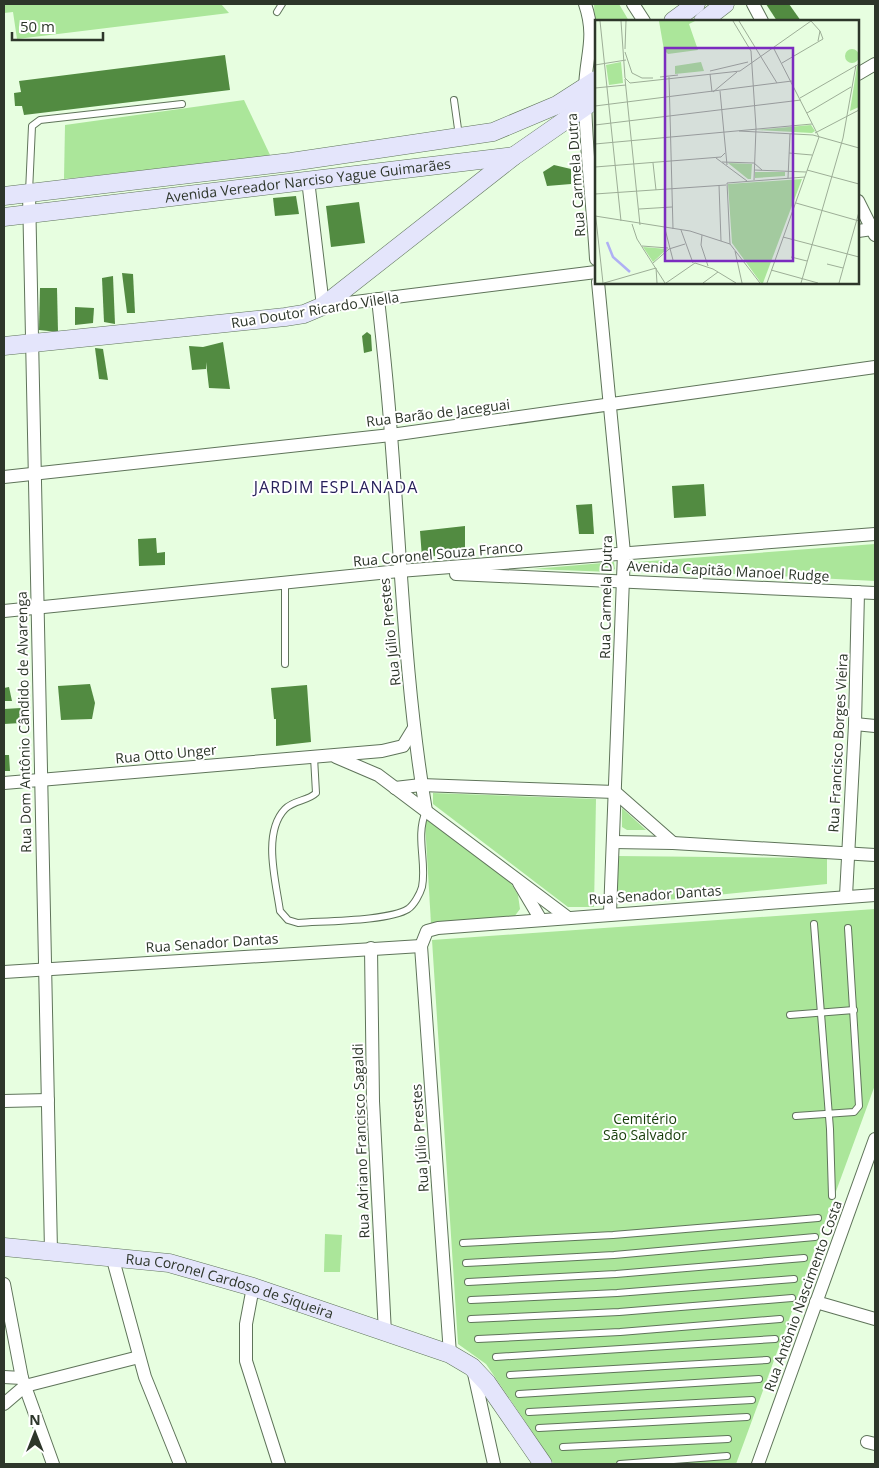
<svg xmlns="http://www.w3.org/2000/svg" width="879" height="1468" font-family="'Open Sans',sans-serif">
	<style>
		.green { fill: #abe69a }
		.building { fill: #528b41 }
		.lines { fill: none; stroke-linecap: round; stroke-linejoin: round }
		.lane-casing { stroke: #5f745a; stroke-width: 8 }
		.street-casing { stroke: #5f745a; stroke-width: 14 }
		.secondary-casing { stroke: #5f745a; stroke-width: 19 }
		.lane { stroke: #fff; stroke-width: 6 }
		.street { stroke: #fff; stroke-width: 12 }
		.secondary { stroke: #e4e5fb; stroke-width: 18 }
		.labels { text-anchor: middle; stroke-width: 4; stroke-linejoin: round; paint-order: stroke }
		.street-label { font-size: 14px; fill: #2d362a; stroke: #fff }
		.park-label { font-size: 14px; fill: #163d08; stroke: #fff }
		.quarter-label { font-size: 16px; letter-spacing: 1px; fill: #28215b; stroke: #fff }
		.inset-river { fill: none; stroke: #afb0f4; stroke-width: 2.5 }
		.inset-road { fill: none; stroke: #9dae97; stroke-width: 1 }
		.view { fill: #7b2cbf; fill-opacity: 0.15; stroke: #7b2cbf; stroke-width: 2.5 }
		.inset-edge { fill: none; stroke: #2d362a; stroke-width: 2.5 }
	</style>
	<rect width="100%" height="100%" fill="#e7fee0"/>
	<!-- green -->
	<g class="green">
		<path d="M4 4H221L229 13 17 39 13 12 4 13Z"/>
		<path d="M594 4H619L629 21H596V51Z"/>
		<path d="M244 100 271 157 64 179 65 125Z"/>
		<path d="M875 544V581L637 569V562Z"/>
		<path d="M614 562 615 569 611 572 533 569Z"/>
		<path d="M433 793 596 799 594 907H568L433 804Z"/>
		<path d="M622 808 646 830H627L622 827Z"/>
		<path d="M428 818 507 876 518 895 520 909 514 917 431 924 425 822Z"/>
		<path d="M617 856 827 858V884L656 901H623L615 893Z"/>
		<path d="M875 909V1085L736 1464H554L486 1364 458 1344 432 940Z"/>
		<path d="M325 1234 342 1235 340 1272H324Z"/>
	</g>
	<!-- building -->
	<g class="building">
		<path d="M766 4H789L801 21H777Z"/>
		<path d="M225 55 230 90 24 115 22 106H15L14 93 21 92 19 81Z"/>
		<path d="M554 165 571 169V184L547 186 543 172Z"/>
		<path d="M296 196 299 214 275 216 273 198Z"/>
		<path d="M359 202 365 243 331 247 326 206Z"/>
		<path d="M122 273 133 274 135 313H127Z"/>
		<path d="M113 276 115 324 104 322 102 278Z"/>
		<path d="M40 288H57L58 332 39 330Z"/>
		<path d="M75 307 94 308 93 323 75 325Z"/>
		<path d="M367 332 371 335 372 351 364 353 362 336Z"/>
		<path d="M223 342 230 389 209 388 206 362V369L192 370 189 346 203 347Z"/>
		<path d="M95 348 103 349 108 380 99 379Z"/>
		<path d="M704 484 706 516 674 518 672 486Z"/>
		<path d="M592 504 594 534H579L576 505Z"/>
		<path d="M465 526V548L435 550V556L422 558 420 531Z"/>
		<path d="M156 538 157 553 165 552V565L139 566 138 539Z"/>
		<path d="M90 684 95 703 92 719 61 720 58 686Z"/>
		<path d="M307 685 311 742 276 746V719H274L271 688Z"/>
		<path d="M9 687 12 701H4V688Z"/>
		<path d="M21 708V723L4 724V709Z"/>
		<path d="M4 755H9L10 771H4Z"/>
	</g>
	<g class="lines">
		<!-- lane casing -->
		<g class="lane-casing">
			<g id="lane">
				<path d="M277 12 282 4"/>
				<path d="M454 100 459 136"/>
				<path d="M29 192 32 126 40 120 182 104"/>
				<path d="M285 664V583"/>
				<path d="M314 757 316 793C308 801 294 800 285 809 262 833 276 882 280 911L288 920 298 923C323 921 389 921 408 909 414 905 420 894 422 887 427 862 415 837 426 811"/>
				<path d="M814 924 830 1129 832 1196"/>
				<path d="M790 1015 854 1010"/>
				<path d="M796 1116 854 1112 859 1106 848 928"/>
				<path d="M463 1243 613 1235 818 1218"/>
				<path d="M466 1263 614 1255 815 1237"/>
				<path d="M468 1282 616 1274 804 1258"/>
				<path d="M471 1300 617 1293 794 1279"/>
				<path d="M471 1319 619 1312 792 1298"/>
				<path d="M478 1339 620 1332 780 1319"/>
				<path d="M496 1357 775 1339"/>
				<path d="M510 1375 767 1360"/>
				<path d="M519 1394 759 1379"/>
				<path d="M529 1412 752 1400"/>
				<path d="M539 1428 747 1417"/>
				<path d="M563 1447 728 1439"/>
				<path d="M620 1464 727 1456"/>
			</g>
		</g>
		<!-- street casing -->
		<g class="street-casing">
			<g id="street">
				<path d="M585 4C597 39 585 57 585 91 585 147 593 204 596 259"/>
				<path d="M633 4 644 21"/>
				<path d="M753 4 762 21"/>
				<path d="M858 74 875 64"/>
				<path d="M308 180 323 306 596 272"/>
				<path d="M29 193 51 1251"/>
				<path d="M858 201 875 235"/>
				<path d="M858 231 872 229"/>
				<path d="M598 282 624 553 610 913"/>
				<path d="M378 299C383 344 388 389 391 435 401 560 405 686 426 811"/>
				<path d="M4 477 391 435 875 367"/>
				<path d="M456 574 875 593"/>
				<path d="M4 611 399 571 875 534"/>
				<path d="M855 724 875 726"/>
				<path d="M336 757 378 775 567 917"/>
				<path d="M4 783 382 751 403 746 414 728"/>
				<path d="M395 788 421 785 615 792 673 843"/>
				<path d="M613 842 673 843 875 855"/>
				<path d="M519 883 541 920"/>
				<path d="M846 896 855 724 858 592"/>
				<path d="M371 948 373 1101 385 1333"/>
				<path d="M4 972 421 946"/>
				<path d="M4 1101 48 1100"/>
				<path d="M112 1256 145 1377 180 1464"/>
				<path d="M4 1284 22 1378 53 1464"/>
				<path d="M253 1287 246 1324V1361L279 1464"/>
				<path d="M816 1302 875 1319"/>
				<path d="M450 1354 421 946 427 931 438 928 875 895"/>
				<path d="M473 1369 494 1464"/>
				<path d="M4 1377 22 1378"/>
				<path d="M4 1404 25 1386 139 1357"/>
				<path d="M867 1442 875 1444"/>
				<path d="M758 1464 875 1139"/>
			</g>
		</g>
		<!-- secondary casing -->
		<g class="secondary-casing">
			<g id="secondary">
				<path d="M673 21 696 4"/>
				<path d="M703 21 725 4"/>
				<path d="M4 196 291 162 493 132 557 105 596 80"/>
				<path id="s1" d="M4 217 514 156"/>
				<path d="M4 346 285 317 304 314 323 306 514 156 596 99"/>
				<path id="s2" d="M4 1247 169 1263 253 1287 450 1354 472 1367 487 1383 543 1464"/>
			</g>
		</g>
		<!-- lane -->
		<use href="#lane" class="lane"/>
		<!-- street -->
		<use href="#street" class="street"/>
		<!-- secondary -->
		<use href="#secondary" class="secondary"/>
	</g>
	<g class="labels">
		<!-- street labels -->
		<g class="street-label">
			<text transform="translate(576 175) rotate(-94)" y="5">Rua Carmela Dutra</text>
			<text dy="5" stroke="none"><textPath href="#s1" startOffset="306">Avenida Vereador Narciso Yague Guimarães</textPath></text>
			<text transform="translate(315 310) rotate(-9)" y="5">Rua Doutor Ricardo Vilella</text>
			<text transform="translate(438 413) rotate(-7)" y="5">Rua Barão de Jaceguai</text>
			<text transform="translate(438 554) rotate(-5)" y="5">Rua Coronel Souza Franco</text>
			<text transform="translate(728 571) rotate(3)" y="5">Avenida Capitão Manoel Rudge</text>
			<text transform="translate(606 597) rotate(-89)" y="5">Rua Carmela Dutra</text>
			<text transform="translate(390 632) rotate(-96)" y="5">Rua Júlio Prestes</text>
			<text transform="translate(24 722) rotate(-91)" y="5">Rua Dom Antônio Cândido de Alvarenga</text>
			<text transform="translate(838 743) rotate(-87)" y="5">Rua Francisco Borges Vieira</text>
			<text transform="translate(166 754) rotate(-5)" y="5">Rua Otto Unger</text>
			<text transform="translate(655 895) rotate(-4)" y="5">Rua Senador Dantas</text>
			<text transform="translate(212 943) rotate(-4)" y="5">Rua Senador Dantas</text>
			<text transform="translate(420 1138) rotate(-94)" y="5">Rua Júlio Prestes</text>
			<text transform="translate(361 1141) rotate(-92)" y="5">Rua Adriano Francisco Sagaldi</text>
			<text dy="5" stroke="none"><textPath href="#s2" startOffset="230">Rua Coronel Cardoso de Siqueira</textPath></text>
			<text transform="translate(803 1296) rotate(-70)" y="5">Rua Antônio Nascimento Costa</text>
		</g>
		<!-- park labels -->
		<g class="park-label">
			<text x="645" y="1124">Cemitério<tspan x="645" dy="16">São Salvador</tspan></text>
		</g>
		<!-- quarter labels -->
		<g class="quarter-label">
			<text x="336" y="493">JARDIM ESPLANADA</text>
		</g>
	</g>
	<!-- overview -->
	<g transform="translate(595 20)">
		<rect width="264" height="264" fill="#e7fee0"/>
		<path d="M64 1H100L94 4 103 30 73 34 69 30ZM250 36a7 7 0 1 1 14 0a7 7 0 1 1-14 0ZM26 42 28 63 14 65 11 45ZM106 42 109 51 80 54V46ZM264 45V87L255 91 262 46ZM216 105 220 111 217 113 162 110ZM133 143 157 144 156 159H153ZM160 152H190V156L160 158ZM207 159 168 263H166L137 223 133 164ZM48 227 72 229 58 242Z" fill="#abe69a"/>
		<path class="inset-river" d="M12 222 18 237 35 252"/>
		<path class="inset-road" d="M5 1 26 201M26 1 30 58 35 63 145 51 216 1M138 1 156 31 161 108 159 160M144 1 182 63M216 1 225 11 223 21M178 27 224 117M30 29 31 1M30 32 37 53 47 58H58M187 43 228 19 225 11M0 45 31 40M115 51 153 42M115 54 117 72M65 57 83 55M74 57 78 209M30 59 45 205M0 68 31 65M125 71 132 145M118 72 142 52M205 78 264 44M0 86 197 61M212 93 256 67M0 105 206 80M144 111 218 115 264 128M220 113 264 90M0 124 217 104M194 133 217 135M121 138 152 161M127 142 159 143 167 150M58 143 61 170M0 147 126 137 130 133M159 150 211 152M212 150 264 164M193 158 195 114M124 165 126 221M0 174 131 165M201 183 264 201M44 189 77 187M0 190 8 263M0 196 95 211 135 224 165 263M37 204 42 219 70 263M70 209 78 240M86 210 98 243M107 215 106 225 113 246M188 217 264 237M135 224 132 163 210 157M47 226 73 228M140 231 147 263M196 237 212 241M58 243 74 229 90 224M232 244 248 248M176 250 223 263M9 263 61 248 62 263M71 263 100 243 118 249 141 263M108 263 123 252M172 263 224 117M206 263 248 118 261 45M244 263 264 192"/>
		<path class="view" d="M70 28H198V241H70Z"/>
		<rect width="264" height="264" class="inset-edge"/>
	</g>
	<!-- border -->
	<rect width="879" height="1468" fill="none" stroke="#2d362a" stroke-width="10"/>
	<!-- north arrow -->
	<g transform="translate(35 1433)" stroke="#ffffff" stroke-width="4" paint-order="stroke">
	<path d="M0-4L9 19L0 12L-9 19Z" fill="#2d362a"/>
	<text y="-8" font-size="14" font-weight="bold" text-anchor="middle" fill="#2d362a">N</text>
	</g>
	<!-- scale -->
	<path d="M12 32v8h91v-8" fill="none" stroke="#2d362a" stroke-width="2.5"/>
	<text x="20" y="32" font-size="15" fill="#2d362a" stroke="#ffffff" stroke-width="4" paint-order="stroke">50 m</text>
</svg>
